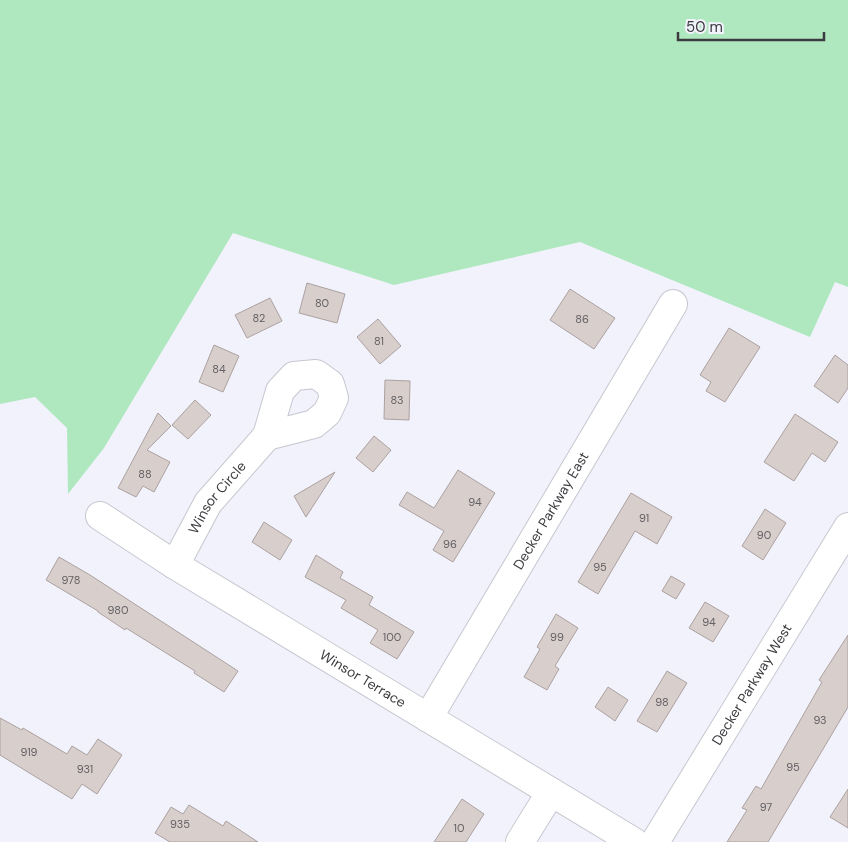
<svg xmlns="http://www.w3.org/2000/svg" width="848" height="842" font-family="'DM Sans',sans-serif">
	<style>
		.green { fill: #afe8bf }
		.building { fill: #d8cecc; stroke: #aba1a0 }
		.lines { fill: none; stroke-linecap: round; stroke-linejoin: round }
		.minor-casing { stroke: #c6c7cf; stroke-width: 30 }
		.minor { stroke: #fff; stroke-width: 28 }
		.labels { text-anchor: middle; stroke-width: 5; stroke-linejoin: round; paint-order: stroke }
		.number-label { font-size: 11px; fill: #636063 }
		.street-label { font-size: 14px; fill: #3c3c40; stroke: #f1f2fb }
	</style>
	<rect width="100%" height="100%" fill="#f1f2fb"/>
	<!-- green -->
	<path class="green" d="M0 0H848V287L835 282 810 337 580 242 394 285 233 233 104 448 68 494 67 428 35 397 0 404Z"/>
	<!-- building -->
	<g class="building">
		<path d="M307 283 345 294 337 323 299 313Z"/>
		<path d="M570 289 615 318 594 349 550 320Z"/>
		<path d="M270 298 282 321 247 338 235 315Z"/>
		<path d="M378 319 401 346 380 364 357 337Z"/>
		<path d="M729 328 760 347 725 402 706 391 711 382 700 375Z"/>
		<path d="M214 345 239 356 223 392 199 382Z"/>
		<path d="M835 355 848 365V388L838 403 814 386Z"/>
		<path d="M385 380 410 381 409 420 384 419Z"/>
		<path d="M195 400 211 415 188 439 172 425Z"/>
		<path d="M158 413 171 426 147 450 170 462 154 492 143 486 136 497 118 488Z"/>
		<path d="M795 414 838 442 825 462 812 453 794 481 764 462Z"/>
		<path d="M374 436 391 450 373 472 356 458Z"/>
		<path d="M458 470 495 493 453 562 433 550 444 531 399 505 407 492 434 508Z"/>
		<path d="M335 472 306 517 294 496Z"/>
		<path d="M631 493 672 517 657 544 635 531 598 594 578 582Z"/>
		<path d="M765 509 786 523 763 560 742 546Z"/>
		<path d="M264 522 292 540 280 560 252 542Z"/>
		<path d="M316 555 343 572 340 578 373 597 369 605 414 632 397 659 370 643 378 630 341 608 346 600 305 577Z"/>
		<path d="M59 557 90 575 238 671 224 692 194 673 195 671 126 628 125 630 98 612V611L46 580Z"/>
		<path d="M671 576 685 584 676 599 662 591Z"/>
		<path d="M705 602 729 616 713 642 689 628Z"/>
		<path d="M556 614 578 628 555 666 559 669 547 690 524 677 540 649 537 647Z"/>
		<path d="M848 635V707L768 842H727L747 810 742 808 756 786 761 789 822 682 819 680Z"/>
		<path d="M667 671 687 683 657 732 637 721Z"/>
		<path d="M608 687 628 700 615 721 595 707Z"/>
		<path d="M0 718 22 730 23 728 67 754 72 746 87 755 98 739 122 755 97 794 82 784 72 799 0 755Z"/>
		<path d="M848 789V828L830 817Z"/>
		<path d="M462 799 484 814 466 842H434Z"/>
		<path d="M189 805 223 826 226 821 258 842H170L155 833 171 807 183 814Z"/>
	</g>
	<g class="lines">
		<!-- minor casing -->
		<g class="minor-casing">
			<g id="minor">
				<path d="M316 374 330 384 334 398 327 413 314 424 267 436 280 391 294 376Z"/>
				<path id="s1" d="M100 516 175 565 634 842"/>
				<path id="s2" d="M175 565 208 503 267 436"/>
				<path id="s3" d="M428 718 673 304"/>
				<path d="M520 842 551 792"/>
				<path id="s4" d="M655 842 848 527"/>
			</g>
		</g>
		<!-- minor -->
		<use href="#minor" class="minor"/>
	</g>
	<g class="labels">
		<!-- number labels -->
		<g class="number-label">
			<text x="322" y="307">80</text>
			<text x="259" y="322">82</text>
			<text x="582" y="323">86</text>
			<text x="379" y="345">81</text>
			<text x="219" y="373">84</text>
			<text x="397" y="404">83</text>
			<text x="145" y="478">88</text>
			<text x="475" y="506">94</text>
			<text x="644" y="522">91</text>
			<text x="764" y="539">90</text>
			<text x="450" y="548">96</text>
			<text x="600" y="571">95</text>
			<text x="71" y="584">978</text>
			<text x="118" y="614">980</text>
			<text x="709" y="626">94</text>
			<text x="392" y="641">100</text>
			<text x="557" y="641">99</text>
			<text x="662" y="706">98</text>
			<text x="820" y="724">93</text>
			<text x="29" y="756">919</text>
			<text x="793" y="771">95</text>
			<text x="85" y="773">931</text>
			<text x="766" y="811">97</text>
			<text x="180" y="828">935</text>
			<text x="459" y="832">10</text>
		</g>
		<!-- street labels -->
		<g class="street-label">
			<text dy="5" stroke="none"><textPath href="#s2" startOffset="80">Winsor Circle</textPath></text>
			<text dy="5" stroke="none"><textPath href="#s3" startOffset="241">Decker Parkway East</textPath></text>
			<text dy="5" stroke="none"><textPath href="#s1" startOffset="309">Winsor Terrace</textPath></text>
			<text dy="5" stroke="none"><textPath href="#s4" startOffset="185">Decker Parkway West</textPath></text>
		</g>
	</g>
	<!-- scale -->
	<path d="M678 32v8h146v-8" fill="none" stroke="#3c3c40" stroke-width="2.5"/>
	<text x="686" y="32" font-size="15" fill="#3c3c40" stroke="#f1f2fb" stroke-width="4" paint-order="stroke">50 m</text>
</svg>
